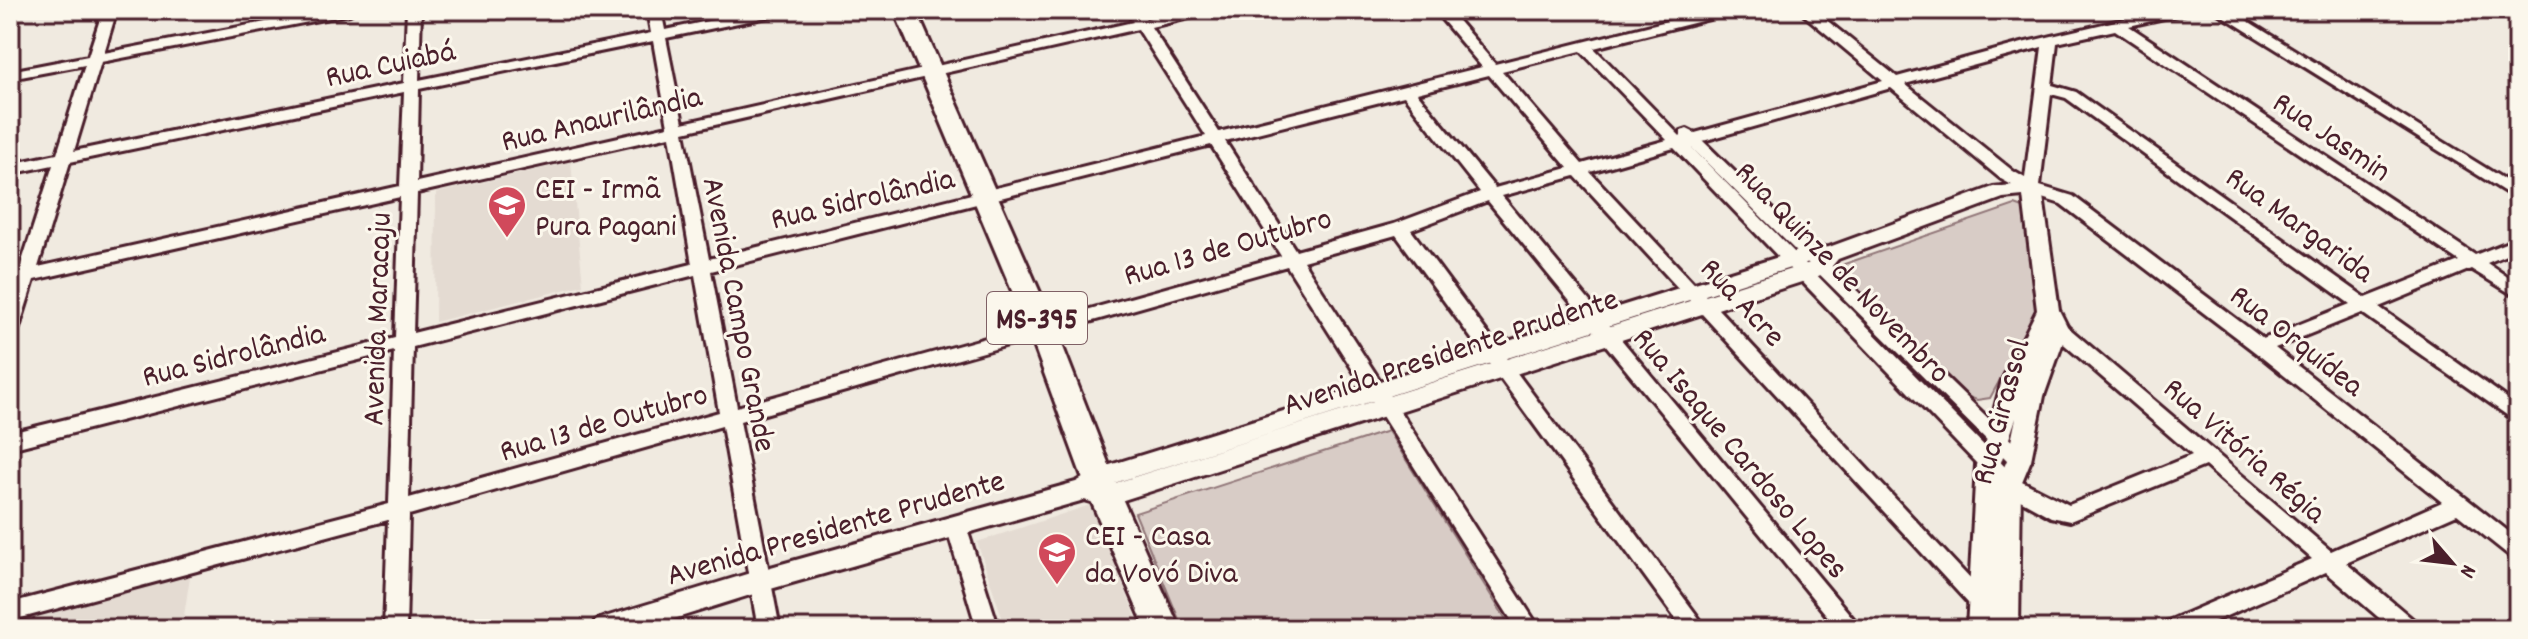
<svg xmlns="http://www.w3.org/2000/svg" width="2528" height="639" font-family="Dekko,sans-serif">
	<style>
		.built { fill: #e4dbd2 }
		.green { fill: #d8ccc6; stroke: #917678; stroke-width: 2 }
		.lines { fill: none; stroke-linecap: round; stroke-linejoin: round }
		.minor-casing { stroke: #4a1f2b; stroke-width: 6 }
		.tertiary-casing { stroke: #4a1f2b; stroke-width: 6 }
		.primary-casing { stroke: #4a1f2b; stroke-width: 6 }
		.minor { fill: #fbf7ec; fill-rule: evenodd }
		.tertiary { fill: #fbf7ec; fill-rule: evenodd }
		.primary { fill: #fbf7ec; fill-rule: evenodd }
		.labels { text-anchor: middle; stroke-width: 6; stroke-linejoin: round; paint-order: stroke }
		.shield { fill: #fbf7ec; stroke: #7f6065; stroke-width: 2 }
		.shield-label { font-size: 30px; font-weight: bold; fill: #4a1f2b }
		.street-label { font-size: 32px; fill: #4a1f2b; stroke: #fbf7ec }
		.poi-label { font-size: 32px; fill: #4a1f2b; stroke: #fbf7ec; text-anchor: start }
	</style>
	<rect width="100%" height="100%" fill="#f0eae0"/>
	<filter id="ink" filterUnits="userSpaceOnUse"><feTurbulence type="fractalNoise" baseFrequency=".0125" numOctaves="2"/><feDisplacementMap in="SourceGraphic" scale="16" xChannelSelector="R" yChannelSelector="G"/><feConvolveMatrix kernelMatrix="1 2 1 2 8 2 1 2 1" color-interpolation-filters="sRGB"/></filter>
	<g filter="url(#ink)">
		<!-- built -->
		<g class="built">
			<path d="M571 162 583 285 435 322 436 193Z"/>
			<path d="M1090 505 1141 629H1006L977 542Z"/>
			<path d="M191 570 182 629H10V622Z"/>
		</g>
		<!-- green -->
		<g class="green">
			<path d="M2015 205 2026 209 2036 314 1990 398 1977 400 1963 395 1833 268Z"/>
			<path d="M1388 431 1512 629H1183L1135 513Z"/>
		</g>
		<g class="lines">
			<!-- minor casing -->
			<g class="minor-casing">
				<g id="minor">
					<path d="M103 10H117L104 53 328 10H357L350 14 101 62 74 151 404 83 407 10H421L419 80 651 33 647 10H661L665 30 761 10H789L782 14 666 38 683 123 1133 22 1126 10H1140L1146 19 1186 10H1212L1210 13 1151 27 1219 132 1482 67 1434 10H1449L1495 64 1711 10H1735L1733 13 1594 48 1681 137V131L1687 129 1695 133 1883 81 1798 10H1814L1897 77 2022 43 2163 10H2188L2186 13 2129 26 2475 255 2518 238V250L2487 263 2518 284V298L2471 269 2379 307 2518 406V423L2362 313 2275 348 2518 539V560L2511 557 2457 514 2346 563 2416 622 2419 629H2392L2326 572 2197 629H2163L2166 622 2312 559 2205 466 2070 521 2051 517 2002 490 1674 148 1590 172 2017 629H1992L1575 176 1502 196 1862 629H1838L1488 201 1411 230 1707 629H1683L1396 235 1303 261 1540 629H1517L1287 266 740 421 780 629H758L722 426 409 515 406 629H384L388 520 10 621V603L389 504 394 351 10 449V433L395 338 400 197 34 280 19 328 10 334V300L15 284 10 285V273L19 271 53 165 10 174V164L57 154 85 65 10 79V71L88 56ZM1138 29 1206 136 709 259 684 132ZM2115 30 2459 261 2366 298 2076 92 2052 85 2057 43ZM653 41 668 126 417 182 419 89ZM2042 47 2025 178 2013 171 1905 84ZM1581 51 1667 140 1582 164 1502 71ZM1489 75 1568 168 1495 188 1417 93ZM1891 88 2001 179 2026 193 2061 204 2255 352 2442 502 2331 551 2063 323 2047 318 2038 324 2041 329 2051 333 2192 455 2069 505 2016 478 1691 147 2012 465 2019 468 2026 465 2029 460 2026 455 1703 141ZM404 92 400 186 38 267 70 162ZM2051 94 2066 98 2350 304 2263 339 2073 196 2040 186ZM1404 96 1480 192 1394 224 1296 251 1225 141ZM670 136 692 264 413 333 417 193ZM1211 145 1281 256 737 407 711 271ZM695 275 719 412 409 498 413 347Z"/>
					<path d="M2213 10H2230L2518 188V200Z"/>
					<path d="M956 518 963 520 966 526 999 629H977L946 526 949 520Z"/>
				</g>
			</g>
			<!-- tertiary casing -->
			<g class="tertiary-casing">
				<path id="tertiary" d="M2032 183 2042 189 2059 310 2068 328 2044 396 2031 460 2021 484 2019 629H1967L1976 465 1987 439 2002 380 2037 310 2023 196 2003 198 1838 259 1827 272 1814 278 1105 506 1084 500 760 592 642 629H592L595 621 605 617 760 570 1076 482 1100 468 1801 250 1829 247 1993 187ZM1809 262H1813L1108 485H1109ZM2016 418 2007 460 2000 477V465Z"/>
			</g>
			<!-- primary casing -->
			<g class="primary-casing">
				<path id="primary" d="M894 10H916L1056 329 1121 496 1180 629H1146L1089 496 1028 329Z"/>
			</g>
			<!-- minor -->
			<use href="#minor" class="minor"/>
			<!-- tertiary -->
			<use href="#tertiary" class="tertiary"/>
			<!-- primary -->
			<use href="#primary" class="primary"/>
		</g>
	</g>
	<!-- icons -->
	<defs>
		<g id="school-pin" transform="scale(2)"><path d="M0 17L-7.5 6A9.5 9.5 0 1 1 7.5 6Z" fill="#d1495b" stroke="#fbf7ec"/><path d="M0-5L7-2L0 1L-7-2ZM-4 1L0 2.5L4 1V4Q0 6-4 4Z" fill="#fff"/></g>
	</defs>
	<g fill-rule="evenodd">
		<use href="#school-pin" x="507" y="205"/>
		<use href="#school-pin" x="1057" y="552"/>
	</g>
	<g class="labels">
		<!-- shield labels -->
		<rect class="shield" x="987" y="292" width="100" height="52" rx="6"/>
		<g class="shield-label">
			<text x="1037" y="328">MS-395</text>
		</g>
		<!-- street labels -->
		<g class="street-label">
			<text transform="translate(390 62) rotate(-12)" y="11">Rua Cuiabá</text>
			<text transform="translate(601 117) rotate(-13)" y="11">Rua Anaurilândia</text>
			<text transform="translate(2333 135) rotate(34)" y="11">Rua Jasmin</text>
			<text transform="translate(862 197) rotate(-13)" y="11">Rua Sidrolândia</text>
			<text transform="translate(2301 223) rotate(36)" y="11">Rua Margarida</text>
			<text transform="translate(1227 245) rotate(-16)" y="11">Rua 13 de Outubro</text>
			<text transform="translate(1844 271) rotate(46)" y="11">Rua Quinze de Novembro</text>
			<text transform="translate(1744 301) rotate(47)" y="11">Rua Acre</text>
			<text transform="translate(741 314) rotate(79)" y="11">Avenida Campo Grande</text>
			<text transform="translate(375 319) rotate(-88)" y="11">Avenida Maracaju</text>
			<text transform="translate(2298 339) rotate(38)" y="11">Rua Orquídea</text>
			<text transform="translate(1450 350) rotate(-18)" y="11">Avenida Presidente Prudente</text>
			<text transform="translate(233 353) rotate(-14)" y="11">Rua Sidrolândia</text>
			<text transform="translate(1999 411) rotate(-75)" y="11">Rua Girassol</text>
			<text transform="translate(603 421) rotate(-16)" y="11">Rua 13 de Outubro</text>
			<text transform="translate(2246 449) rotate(41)" y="11">Rua Vitória Régia</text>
			<text transform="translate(1742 452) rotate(50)" y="11">Rua Isaque Cardoso Lopes</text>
			<text transform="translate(835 526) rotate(-16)" y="11">Avenida Presidente Prudente</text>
		</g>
		<!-- poi labels -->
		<g class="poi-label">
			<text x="535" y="198">CEI - Irmã<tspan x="535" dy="37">Pura Pagani</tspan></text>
			<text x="1085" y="545">CEI - Casa<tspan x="1085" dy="37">da Vovó Diva</tspan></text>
		</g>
	</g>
	<!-- margin -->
	<rect width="2528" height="639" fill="none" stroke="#fbf7ec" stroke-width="40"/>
	<rect x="20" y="20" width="2488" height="599" fill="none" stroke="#4a1f2b" stroke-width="3" filter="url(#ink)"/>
	<!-- north arrow -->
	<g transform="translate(2452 563) rotate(118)" stroke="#fbf7ec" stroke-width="6" paint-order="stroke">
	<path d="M0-6L14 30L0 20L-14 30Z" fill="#4a1f2b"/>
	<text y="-12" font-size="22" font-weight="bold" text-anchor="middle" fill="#4a1f2b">N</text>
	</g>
</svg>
